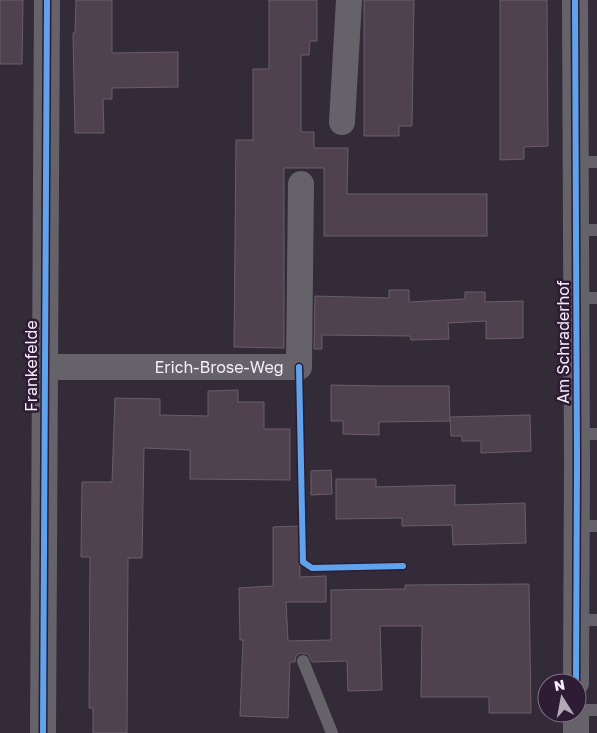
<svg xmlns="http://www.w3.org/2000/svg" width="597" height="733" font-family="'Golos Text',sans-serif">
	<style>
		.building { fill: #4f424e; stroke: #695e68 }
		.lines { fill: none; stroke-linecap: round; stroke-linejoin: round }
		.service { stroke: #656369; stroke-width: 12 }
		.minor { stroke: #656369; stroke-width: 26 }
		.cycleway-casing { stroke: #2d1c33; stroke-width: 9 }
		.cycleway { stroke: #60a3ed; stroke-width: 6 }
		.labels { text-anchor: middle; stroke-width: 5; stroke-linejoin: round; paint-order: stroke }
		.street-label { font-size: 16px; fill: #f7ecfb; stroke: #2d1c33 }
	</style>
	<rect width="100%" height="100%" fill="#342b38"/>
	<!-- building -->
	<g class="building">
		<path d="M0 0H23L22 64H0Z"/>
		<path d="M76 0H112V53L178 52V87L112 88V99H103L104 133H75L73 33H75Z"/>
		<path d="M269 0H317V41H310L309 55H301V132H314V148H348L347 194H487V236H324V168H284V348L234 347 236 140H253V69H269Z"/>
		<path d="M364 0H414L412 126H399V136H364Z"/>
		<path d="M500 0H547L548 146 524 147V159L500 160Z"/>
		<path d="M389 290H409V302L465 299V292H485V302L523 301V338L486 339V321L448 323 449 339 411 340 410 336 322 335V349H314L315 296 389 298Z"/>
		<path d="M331 385 380 386H449L450 421 379 422V435L343 434V421H331Z"/>
		<path d="M238 390V402H264V429H290V480L190 479V450L144 448 142 558H128L127 733H93V708H89L90 557H81L82 482H112L115 398 160 399V415L208 416V391Z"/>
		<path d="M530 415 531 451 481 453V441H462V436H451L450 417Z"/>
		<path d="M331 470 332 494 311 495V471Z"/>
		<path d="M336 479H376V487L455 485V505L525 503 526 543 453 545 452 525 402 526V518L336 519Z"/>
		<path d="M299 526 300 577 326 576V602H286L288 641 331 640V590L405 589V585L529 584 531 713H489V697H421L422 626H380L382 690 348 691 347 661 312 662 308 654 300 653 296 656 295 662H290L288 718 240 716 243 640H240L239 588 273 586V527Z"/>
	</g>
	<g class="lines">
		<!-- service -->
		<g class="service">
			<path d="M576 162H597"/>
			<path d="M576 230H597"/>
			<path d="M576 298H597"/>
			<path d="M577 434H597"/>
			<path d="M577 526H597"/>
			<path d="M576 620H597"/>
			<path d="M303 661 332 733"/>
			<path d="M577 710H597"/>
		</g>
		<!-- minor -->
		<g class="minor">
			<path d="M575 0 577 463 576 683"/>
			<path d="M342 122 349 0"/>
			<path id="s1" d="M45 367H299L301 184"/>
			<path d="M43 733 47 0"/>
			<path d="M576 733V713"/>
		</g>
		<!-- cycleway casing -->
		<g class="cycleway-casing">
			<g id="cycleway">
				<path d="M575 0 577 463 576 683"/>
				<path d="M299 367 303 562 312 568 403 566"/>
				<path d="M43 733 47 0"/>
			</g>
		</g>
		<!-- cycleway -->
		<use href="#cycleway" class="cycleway"/>
	</g>
	<g class="labels">
		<!-- street labels -->
		<g class="street-label">
			<text transform="translate(563 342) rotate(-90)" y="6">Am Schraderhof</text>
			<text transform="translate(31 366) rotate(-90)" y="6">Frankefelde</text>
			<text dy="6" stroke="none"><textPath href="#s1" startOffset="174">Erich-Brose-Weg</textPath></text>
		</g>
	</g>
	<!-- north arrow -->
	<g transform="translate(562 698) rotate(349)"><circle r="24" fill="#2d1c33" stroke="#7e6f83"/>
	<path d="M0-4L9 19L0 12L-9 19Z" fill="#b3a8b7"/>
	<text y="-8" font-size="14" font-weight="bold" text-anchor="middle" fill="#f7ecfb">N</text>
	</g>
</svg>
